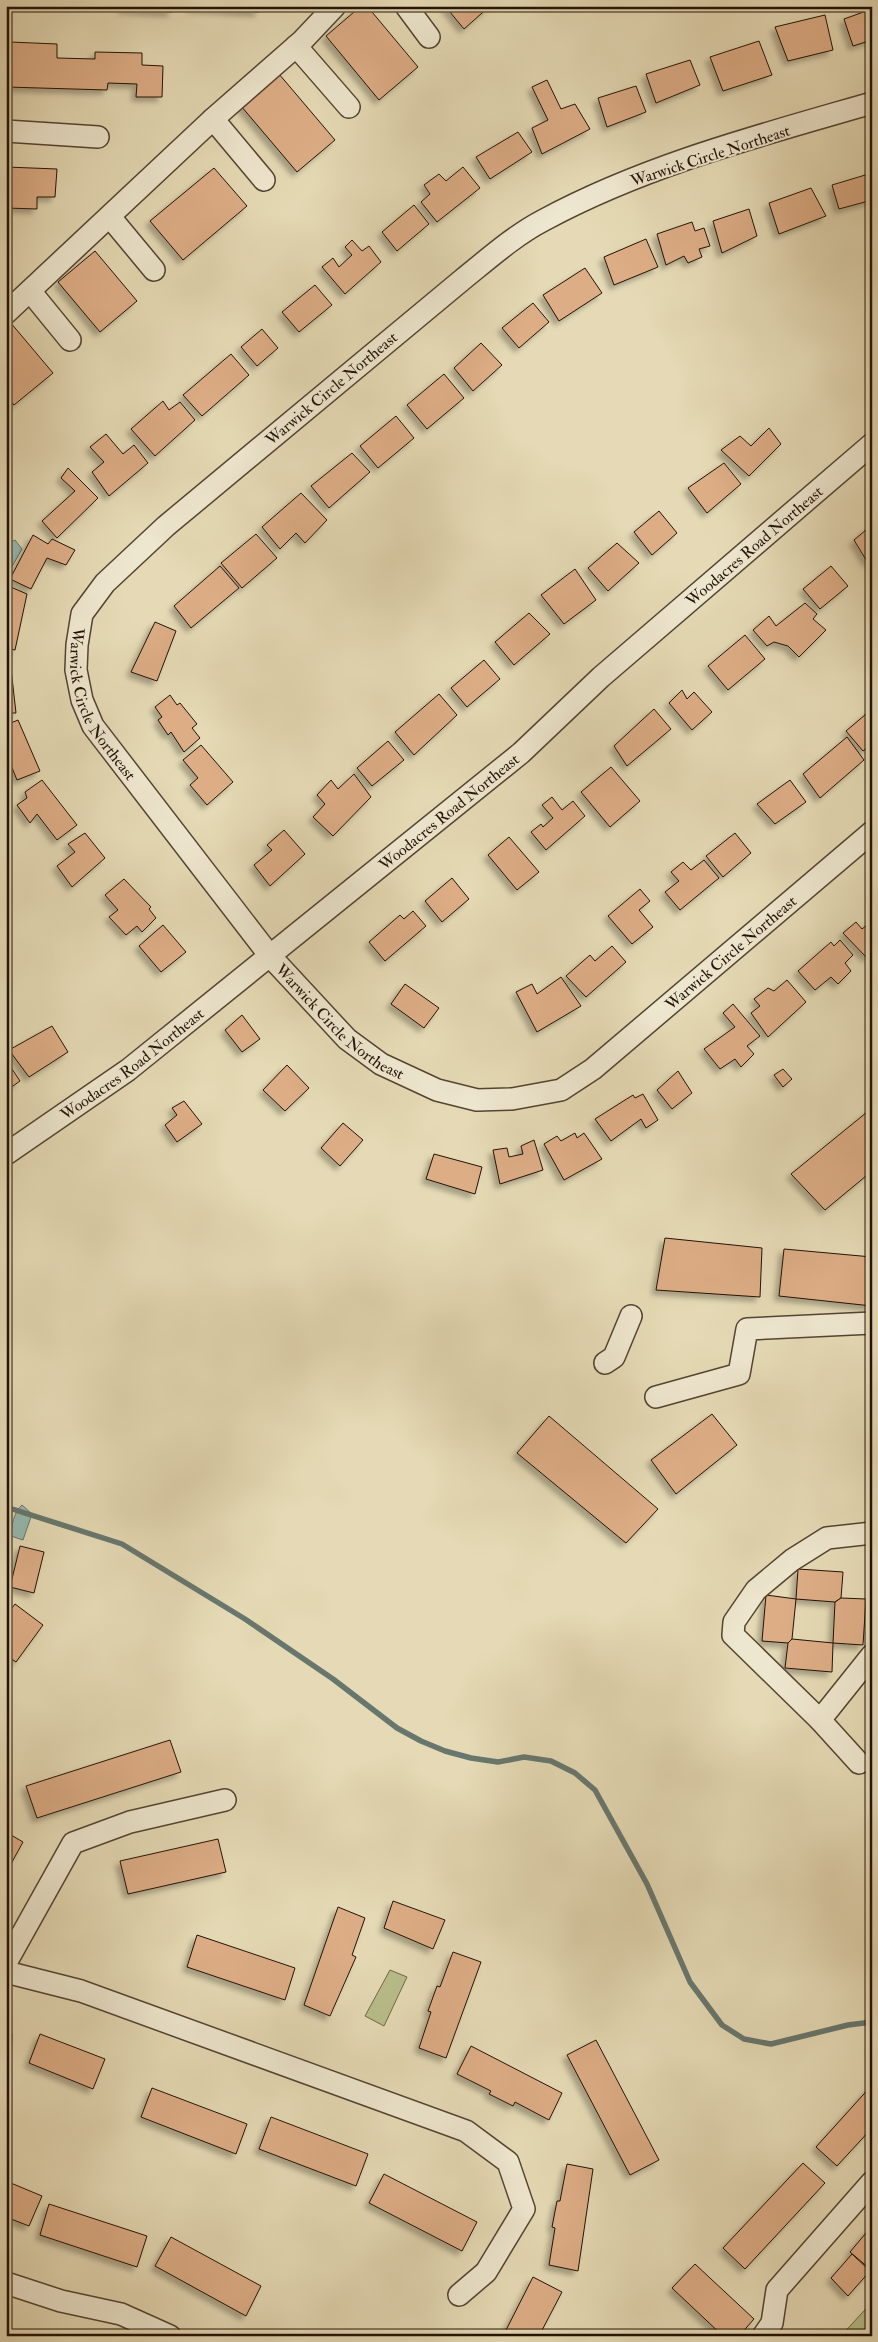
<svg xmlns="http://www.w3.org/2000/svg" width="878" height="2342" font-family="'IM FELL Double Pica',serif">
	<style>
		.green { fill: #b9be8a; stroke: #6e6848 }
		.water { fill: #96bab2; stroke: #68776e }
		.lines { fill: none; stroke-linecap: round; stroke-linejoin: round }
		.stream { stroke: #68776e; stroke-width: 5.5 }
		.building { fill: #ddad86; stroke: #231207; filter: url(#shadow) }
		.minor-casing { stroke: #544432; stroke-width: 24 }
		.minor { stroke: #eee7cf; stroke-width: 21 }
		.labels { text-anchor: middle; stroke-width: 4; stroke-linejoin: round; paint-order: stroke }
		.street-label { font-size: 16px; fill: #231207; stroke: #eee7cf }
	</style>
	<defs>
		<filter id="shadow"><feDropShadow dx="-4.5" dy="4.5" stdDeviation="2.5" flood-color="#0004"/></filter>
	</defs>
	<rect width="100%" height="100%" fill="#e5dab5"/>
	<filter id="stains"><feTurbulence type="fractalNoise" baseFrequency=".004" numOctaves="4"/><feColorMatrix values="0 0 0 0 .2 0 0 0 0 .09 0 0 0 0 .02 0 0 0 .5 -.17"/></filter>
	<radialGradient id="worn" r=".72"><stop offset=".6" stop-color="#630" stop-opacity="0"/><stop offset="1" stop-color="#630" stop-opacity=".3"/></radialGradient>
	<!-- green -->
	<g class="green">
		<path d="M390 1970 407 1977 384 2026 365 2016Z"/>
		<path d="M872 2302V2336H841Z"/>
	</g>
	<!-- water -->
	<g class="water">
		<path d="M15 540 22 549 6 577V544Z"/>
		<path d="M22 1505 32 1514 23 1540 11 1536C11 1526 14 1512 22 1505Z"/>
	</g>
	<g class="lines">
		<!-- stream -->
		<path class="stream" d="M6 1507 122 1544 245 1619 333 1679 397 1728 421 1741 445 1751 471 1758 498 1762 524 1757 551 1761 575 1773 595 1790 647 1884 690 1982 722 2025 744 2039 771 2044 848 2025 872 2022"/>
	</g>
	<!-- building -->
	<g class="building">
		<path d="M123 6H172V12L123 9Z"/>
		<path d="M191 6H259V12L191 8Z"/>
		<path d="M361 6H367L418 67 379 100 326 36Z"/>
		<path d="M445 6H490L464 29Z"/>
		<path d="M872 9V40L853 46 844 19Z"/>
		<path d="M825 15 833 50 788 61 775 27Z"/>
		<path d="M759 41 772 75 723 91 710 57Z"/>
		<path d="M10 42 57 44V58L95 59V52L142 53V65L163 66 162 97H136L137 84 108 83 107 90 6 87V54H10Z"/>
		<path d="M690 60 700 85 656 103 646 74Z"/>
		<path d="M279 74 335 140 297 172 241 106Z"/>
		<path d="M547 80 561 109 575 104 590 129 542 154 532 128 548 120 532 87Z"/>
		<path d="M636 86 646 112 607 127 598 98Z"/>
		<path d="M518 132 532 152 490 179 476 157Z"/>
		<path d="M6 167 57 169 55 197H37V209L6 208Z"/>
		<path d="M463 167 480 188 437 222 421 202 430 194 424 185 439 174 446 181Z"/>
		<path d="M214 168 247 206 183 260 150 221Z"/>
		<path d="M872 173V200L839 209 832 185Z"/>
		<path d="M811 188 826 216 779 234 769 203Z"/>
		<path d="M414 205 429 224 397 251 382 232Z"/>
		<path d="M749 209 757 236 722 253 713 221Z"/>
		<path d="M692 222 695 231 704 228 710 246 699 249 702 257 688 263 684 256 666 265 657 234Z"/>
		<path d="M646 239 658 267 614 285 604 257Z"/>
		<path d="M352 240 362 251 369 246 381 262 345 294 322 267 333 258 339 267 352 255 345 247Z"/>
		<path d="M95 251 137 301 100 332 58 282Z"/>
		<path d="M585 268 602 293 559 321 543 295Z"/>
		<path d="M315 285 332 305 299 332 282 312Z"/>
		<path d="M533 303 549 322 519 348 502 328Z"/>
		<path d="M10 322 53 373 14 405 6 395V326Z"/>
		<path d="M262 329 278 348 257 366 241 347Z"/>
		<path d="M481 343 502 365 473 391 454 368Z"/>
		<path d="M231 354 249 375 202 416 183 395Z"/>
		<path d="M444 374 464 398 427 429 407 405Z"/>
		<path d="M163 401 169 410 180 402 195 420 155 456 131 429Z"/>
		<path d="M396 416 414 438 378 468 360 446Z"/>
		<path d="M769 428 781 444 749 476 721 450 740 436 751 446Z"/>
		<path d="M106 434 123 454 134 445 148 463 109 496 92 472 104 462 90 447Z"/>
		<path d="M352 453 370 472 329 508 311 486Z"/>
		<path d="M724 463 741 484 707 513 688 488Z"/>
		<path d="M68 468 98 498 57 538 42 521 75 491 61 478Z"/>
		<path d="M301 493 327 520 305 543 296 533 280 549 262 527Z"/>
		<path d="M659 511 677 533 652 555 634 532Z"/>
		<path d="M872 525V560L868 563 854 540Z"/>
		<path d="M256 534 277 558 242 588 221 563Z"/>
		<path d="M33 535 48 544 52 539 75 550 66 565 47 558 31 589 10 579Z"/>
		<path d="M617 543 639 563 608 591 588 568Z"/>
		<path d="M220 566 239 588 191 628 174 606Z"/>
		<path d="M831 566 848 586 820 609 803 589Z"/>
		<path d="M575 569 596 600 564 624 541 595Z"/>
		<path d="M6 585 27 594 15 650 6 648Z"/>
		<path d="M805 603 817 614 813 619 826 630 799 657 788 646 774 642 767 646 753 630 769 616 776 626Z"/>
		<path d="M529 613 550 634 514 665 495 642Z"/>
		<path d="M155 622 176 631 157 681 131 672Z"/>
		<path d="M745 635 765 659 728 690 708 666Z"/>
		<path d="M10 660 16 713H6V661Z"/>
		<path d="M484 660 500 679 467 707 451 688Z"/>
		<path d="M682 690 687 699 694 692 712 712 692 730 669 703Z"/>
		<path d="M439 694 457 715 414 755 395 732Z"/>
		<path d="M170 695 177 705 180 703 197 724 192 728 200 738 184 752 171 732 168 735 158 720 162 717 155 707Z"/>
		<path d="M654 709 671 729 627 766 614 746Z"/>
		<path d="M872 709V744L863 751 846 731Z"/>
		<path d="M18 720 40 771 17 780 6 753V725Z"/>
		<path d="M847 737 864 760 820 798 803 774Z"/>
		<path d="M388 741 404 760 372 786 357 768Z"/>
		<path d="M201 745 233 782 207 805 190 785 198 778 183 760Z"/>
		<path d="M611 767 640 801 610 827 581 792Z"/>
		<path d="M354 774 371 797 333 836 313 817 325 804 317 795 331 780 338 789Z"/>
		<path d="M42 780 77 825 57 840 37 814 30 823 17 805 27 798 25 792Z"/>
		<path d="M790 780 806 802 775 824 757 804Z"/>
		<path d="M552 797 562 810 573 801 585 816 546 850 531 832 541 824 543 827 553 818 542 805Z"/>
		<path d="M284 830 305 854 270 886 254 865 272 850 267 845Z"/>
		<path d="M85 833 105 858 72 887 57 866 75 852 68 844Z"/>
		<path d="M735 833 751 853 723 877 706 856Z"/>
		<path d="M509 837 539 872 517 890 488 855Z"/>
		<path d="M704 860 719 878 680 910 665 892 679 881 671 872 683 862 691 870Z"/>
		<path d="M452 878 469 899 442 922 425 901Z"/>
		<path d="M124 879 151 907 149 909 156 918 142 932 137 926 126 935 109 917 118 910 105 895Z"/>
		<path d="M640 889 650 901 639 910 653 927 632 944 608 916Z"/>
		<path d="M413 911 426 926 385 961 369 942 400 915 404 919Z"/>
		<path d="M872 921V953L867 958 843 933 856 922 862 929Z"/>
		<path d="M163 925 186 952 161 972 139 946Z"/>
		<path d="M840 940 853 955 845 963 851 971 838 984 831 977 815 990 798 971 831 942 834 946Z"/>
		<path d="M612 946 626 962 586 997 566 976 590 955 595 961Z"/>
		<path d="M561 977 581 1006 537 1032 516 992 532 984 537 994Z"/>
		<path d="M787 980 806 1002 768 1037 751 1013 760 1006 754 999 768 988 774 991Z"/>
		<path d="M405 984 439 1008 424 1028 391 1004Z"/>
		<path d="M733 1004 760 1036 747 1046 754 1054 741 1067 735 1059 720 1069 704 1049 735 1027 723 1013Z"/>
		<path d="M242 1015 260 1039 242 1052 225 1030Z"/>
		<path d="M52 1026 68 1052 29 1077 9 1050Z"/>
		<path d="M6 1060 20 1081 6 1091Z"/>
		<path d="M287 1065 309 1088 285 1111 263 1090Z"/>
		<path d="M783 1069 792 1079 783 1087 774 1075Z"/>
		<path d="M678 1071 692 1093 672 1109 657 1090Z"/>
		<path d="M643 1094 658 1120 646 1128 641 1119 611 1141 595 1119 633 1095 635 1098Z"/>
		<path d="M184 1101 202 1124 177 1142 165 1125 177 1115 172 1108Z"/>
		<path d="M872 1108V1171L825 1210 791 1174Z"/>
		<path d="M343 1123 363 1140 340 1166 321 1148Z"/>
		<path d="M575 1133 577 1138 584 1133 602 1159 564 1180 544 1144 557 1136 561 1141Z"/>
		<path d="M534 1140 543 1170 500 1184 493 1150 507 1148 509 1157 523 1154 521 1146Z"/>
		<path d="M434 1154 482 1167 475 1194 426 1179Z"/>
		<path d="M665 1238 762 1248 760 1297 656 1290Z"/>
		<path d="M784 1249 872 1257V1306L779 1296Z"/>
		<path d="M712 1414 737 1445 676 1494 651 1460Z"/>
		<path d="M549 1416 658 1509 626 1543 517 1453Z"/>
		<path d="M20 1546 44 1552 34 1593 10 1587Z"/>
		<path d="M798 1569 843 1572 841 1598 835 1602 796 1599Z"/>
		<path d="M766 1595 796 1599 792 1639 788 1643 762 1641Z"/>
		<path d="M841 1598 866 1599 863 1645 833 1643 835 1602Z"/>
		<path d="M15 1604 43 1625 16 1662 6 1655V1636L12 1629 6 1625V1616Z"/>
		<path d="M792 1639 833 1643 832 1672 785 1668 788 1643Z"/>
		<path d="M170 1740 181 1772 37 1818 26 1786Z"/>
		<path d="M6 1832 23 1842 6 1873Z"/>
		<path d="M218 1839 226 1872 128 1894 120 1861Z"/>
		<path d="M393 1901 445 1920 433 1949 384 1928Z"/>
		<path d="M338 1907 365 1918 352 1955 356 1957 330 2016 304 2005Z"/>
		<path d="M197 1935 295 1968 285 2000 187 1967Z"/>
		<path d="M453 1952 481 1962 446 2058 419 2048 431 2012 428 2011 437 1986 440 1987Z"/>
		<path d="M6 2033 12 2034 11 2065H6Z"/>
		<path d="M40 2034 105 2059 93 2089 29 2063Z"/>
		<path d="M596 2040 659 2160 630 2175 567 2055Z"/>
		<path d="M471 2046 562 2093 549 2120 515 2102 513 2106 489 2094 491 2091 457 2074Z"/>
		<path d="M872 2085V2128L837 2166 816 2147Z"/>
		<path d="M152 2088 247 2124 236 2154 141 2117Z"/>
		<path d="M271 2117 368 2154 356 2186 259 2149Z"/>
		<path d="M803 2163 825 2183 745 2269 723 2248Z"/>
		<path d="M567 2164 593 2169 578 2271 549 2265 555 2228 552 2227 557 2201H560Z"/>
		<path d="M384 2174 477 2222 462 2251 369 2203Z"/>
		<path d="M6 2181 42 2196 29 2226 6 2217Z"/>
		<path d="M49 2204 147 2236 137 2267 40 2235Z"/>
		<path d="M871 2227 872 2265 869 2268 850 2252Z"/>
		<path d="M171 2237 261 2286 246 2316 155 2266Z"/>
		<path d="M852 2254 870 2271 848 2296 831 2278Z"/>
		<path d="M695 2264 754 2319 739 2336H723L672 2288Z"/>
		<path d="M533 2277 562 2292 539 2336H503Z"/>
	</g>
	<g class="lines">
		<!-- minor casing -->
		<g class="minor-casing">
			<g id="minor">
				<path d="M406 6 429 37"/>
				<path d="M296 46 349 107"/>
				<path id="s1" d="M872 103C761 135 646 165 544 220 515 235 488 259 462 280L166 526 105 583 82 614 77 645 76 670 82 700 93 726 270 956 347 1039 381 1064 437 1090 477 1100 512 1099 561 1090 593 1069 872 832"/>
				<path d="M213 119 264 180"/>
				<path d="M6 131 98 137"/>
				<path d="M110 217 154 270"/>
				<path d="M30 291 70 340"/>
				<path d="M6 313 213 119 302 41 335 6"/>
				<path id="s2" d="M6 1154 128 1070 521 753 601 677 872 444"/>
				<path d="M605 1363 614 1357 631 1316"/>
				<path d="M656 1397 739 1374 747 1329 872 1323"/>
				<path d="M820 1720 872 1655"/>
				<path d="M859 1763 820 1720 733 1635 734 1622 756 1590 792 1560 827 1538 872 1533"/>
				<path d="M6 1963 73 1843 130 1822 225 1800"/>
				<path d="M6 1972 81 1991 466 2131 508 2162 524 2209 486 2272 459 2295"/>
				<path d="M6 2283 61 2301 121 2314 170 2336"/>
				<path d="M763 2336 772 2323 777 2290 872 2182"/>
			</g>
		</g>
		<!-- minor -->
		<use href="#minor" class="minor"/>
	</g>
	<g class="labels">
		<!-- street labels -->
		<g class="street-label">
			<text transform="translate(710 155) rotate(-18)" y="6">Warwick Circle Northeast</text>
			<text transform="translate(331 388) rotate(-40)" y="6">Warwick Circle Northeast</text>
			<text dy="6" stroke="none"><textPath href="#s2" startOffset="965">Woodacres Road Northeast</textPath></text>
			<text dy="6" stroke="none"><textPath href="#s1" startOffset="1055">Warwick Circle Northeast</textPath></text>
			<text dy="6" stroke="none"><textPath href="#s2" startOffset="560">Woodacres Road Northeast</textPath></text>
			<text dy="6" stroke="none"><textPath href="#s1" startOffset="1925">Warwick Circle Northeast</textPath></text>
			<text dy="6" stroke="none"><textPath href="#s1" startOffset="1460">Warwick Circle Northeast</textPath></text>
			<text dy="6" stroke="none"><textPath href="#s2" startOffset="155">Woodacres Road Northeast</textPath></text>
		</g>
	</g>
	<!-- margin -->
	<rect width="878" height="2342" fill="none" stroke="#e5dab5" stroke-width="25"/>
	<rect x="8" y="8" width="863" height="2327" fill="none" stroke="#231207" stroke-width="2.5"/>
	<rect x="12" y="12" width="853" height="2317" fill="none" stroke="#231207"/>
	<rect width="100%" height="100%" filter="url(#stains)"/>
	<rect width="100%" height="100%" fill="url(#worn)"/>
</svg>
